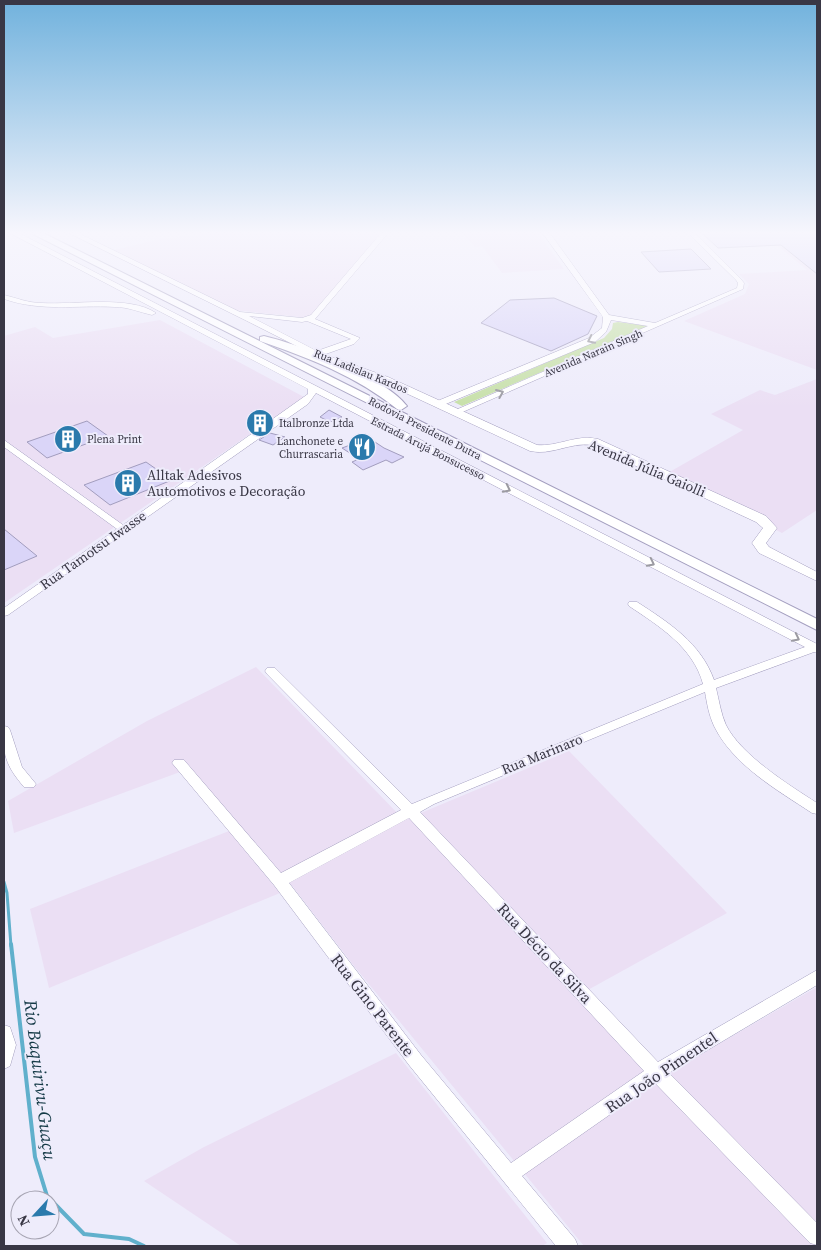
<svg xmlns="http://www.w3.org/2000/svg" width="821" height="1250" font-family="'Source Serif 4',serif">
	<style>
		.industrial { fill: #ebdff4 }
		.green { fill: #c7e0a9 }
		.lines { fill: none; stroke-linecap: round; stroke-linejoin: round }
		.stream-far1 { stroke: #60b0cc; stroke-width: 3 }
		.stream { stroke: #60b0cc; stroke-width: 4 }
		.building { fill: #dad5f8; stroke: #a29dbe }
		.minor-casing { stroke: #a39ebf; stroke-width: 1 }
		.major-casing { stroke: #a39ebf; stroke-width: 1 }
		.highway-casing { stroke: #a39ebf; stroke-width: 2 }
		.minor { fill: #fff; fill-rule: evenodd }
		.major { fill: #fff; fill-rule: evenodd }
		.highway { fill: #fff; fill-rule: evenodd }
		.oneway { stroke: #9c9ba2 }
		.labels { text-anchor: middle; stroke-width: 4; stroke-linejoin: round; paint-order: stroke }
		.far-street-label { font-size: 11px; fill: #393745; stroke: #eeecfb }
		.far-poi-label { font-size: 11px; fill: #393745; stroke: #eeecfb; text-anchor: start }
		.street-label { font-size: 14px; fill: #393745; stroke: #eeecfb }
		.poi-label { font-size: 14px; fill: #393745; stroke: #eeecfb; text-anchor: start }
		.near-street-label { font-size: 16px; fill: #393745; stroke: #eeecfb }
		.near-water-label { font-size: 18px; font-style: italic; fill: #153a47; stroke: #eeecfb }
	</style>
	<rect width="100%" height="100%" fill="#eeecfb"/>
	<!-- industrial -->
	<g class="industrial">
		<path d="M215 233H381L309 318 234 310 110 251 156 240Z"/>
		<path d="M462 233H538L564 269 502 273 482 246 475 247Z"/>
		<path d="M762 233H817V370L684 321 745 294 749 284 739 274 807 270Z"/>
		<path d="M160 320 304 397 4 603V336L35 327 53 338Z"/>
		<path d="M817 379V510L782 533 666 474 743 430 711 414 760 390 775 395Z"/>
		<path d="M256 667 404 820 569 751 727 913 586 991 667 1074 817 987V1246H584L354 966 293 887 224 809 180 772 14 833 8 801 147 721Z"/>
		<path d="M229 831 280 893 49 988 30 909Z"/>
		<path d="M396 1053 547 1243 542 1246H241L144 1181 204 1147Z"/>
	</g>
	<!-- green -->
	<path class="green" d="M618 322 649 326 462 406 454 402 604 338 612 329 613 323Z"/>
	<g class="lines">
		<!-- stream-far1 -->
		<path class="stream-far1" d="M4 882 7 893 11 946"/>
		<!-- stream -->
		<path class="stream" d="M11 944 35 1157 47 1196 84 1234 129 1239 144 1246"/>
	</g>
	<!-- building -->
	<g class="building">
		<path d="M701 232H817V274L781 245 718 248Z"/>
		<path d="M691 249 711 269 659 272 641 252Z"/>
		<path d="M554 298 597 316 588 334 551 351 481 323 510 300Z"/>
		<path d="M329 410 342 417 330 422 320 417Z"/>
		<path d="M87 421 108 436 47 458 27 442Z"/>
		<path d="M270 433 285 437 273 445 259 440Z"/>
		<path d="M369 438 384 448 404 457 392 463 386 460 363 470 352 462 359 459 342 448Z"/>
		<path d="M146 462 172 480 110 505 84 485Z"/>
		<path d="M4 529 37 556 4 570Z"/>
	</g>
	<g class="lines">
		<!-- minor casing -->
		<g class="minor-casing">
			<g id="minor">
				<path d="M8 232H17L817 644V653L814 652 716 688C719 700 721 714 726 725 741 755 789 785 817 803V814L812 813C777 790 733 765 714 726 709 715 707 704 705 692L434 804 420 812 658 1062 817 970V985L669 1073 817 1223V1245L810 1243 655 1083 522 1176 575 1239 578 1246H556L409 1065 274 885 172 763 174 760H184L281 873 401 810 267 674 265 671 267 668H275L412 804 703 684C693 647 659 626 629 606L628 604 629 602H637C668 622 701 643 714 680L805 647 316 393 308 404 8 615 4 616V608L117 529 4 447V440L123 525 308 394V389ZM409 818 644 1071 511 1163 421 1055 289 883Z"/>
				<path d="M67 232H76L240 312 302 318 311 315 382 232H389L315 319 360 338 354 344 323 355V358H320L247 321ZM249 316 302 322 307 321 351 339 317 351Z"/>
				<path d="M542 232H549L609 315 655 323 737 288 738 283 736 280 687 232H694L740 278 744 283 743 289 458 414 455 415 451 412 648 326 611 320 606 332 595 342 441 406H435V402L589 338 602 328 603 317Z"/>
				<path d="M4 295C17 298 28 303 42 303 73 305 130 295 156 313L152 315C139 312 128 307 115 307 76 305 41 312 4 299Z"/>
				<path d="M4 726 8 727 10 730 22 767 36 784 34 787H24C6 766 2 754 4 726Z"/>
				<path d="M4 1025 10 1027 16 1045 10 1066 4 1069Z"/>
			</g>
		</g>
		<!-- major casing -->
		<g class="major-casing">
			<path id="major" d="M320 353 388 377 537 445C558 447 576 434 598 439L766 516 777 528 766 543 769 547 817 572V581L759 553 752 543 763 528 756 522 591 445C570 442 551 456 530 451L380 381 316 358 315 356Z"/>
		</g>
		<!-- highway casing -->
		<g class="highway-casing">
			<g id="highway">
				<path d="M29 232H41L817 619V630Z"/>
				<path d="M264 336C301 345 384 376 407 406L401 410 397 409C356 376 309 358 260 341V337Z"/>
			</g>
		</g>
		<!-- minor -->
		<use href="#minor" class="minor"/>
		<!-- major -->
		<use href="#major" class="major"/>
		<!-- highway -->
		<use href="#highway" class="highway"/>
	</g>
	<!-- one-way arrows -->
	<defs><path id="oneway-chevron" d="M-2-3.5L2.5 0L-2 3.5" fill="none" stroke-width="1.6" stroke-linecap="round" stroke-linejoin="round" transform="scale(1.25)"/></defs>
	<g class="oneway">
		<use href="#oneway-chevron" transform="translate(591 340) rotate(154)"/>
		<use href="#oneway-chevron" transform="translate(500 393) rotate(-23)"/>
		<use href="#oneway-chevron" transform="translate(507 489) rotate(27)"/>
		<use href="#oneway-chevron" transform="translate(651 563) rotate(27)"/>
		<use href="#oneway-chevron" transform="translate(796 638) rotate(27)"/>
	</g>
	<!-- sky -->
	<linearGradient id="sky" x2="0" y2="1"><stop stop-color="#71b2dd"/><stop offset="0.57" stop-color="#f7f6fd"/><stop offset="1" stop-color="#f7f6fd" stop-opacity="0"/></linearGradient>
	<rect width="821" height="408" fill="url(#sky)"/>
	<!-- icons -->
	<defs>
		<g id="building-disc" transform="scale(1.4375)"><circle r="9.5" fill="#2a7aac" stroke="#eeecfb"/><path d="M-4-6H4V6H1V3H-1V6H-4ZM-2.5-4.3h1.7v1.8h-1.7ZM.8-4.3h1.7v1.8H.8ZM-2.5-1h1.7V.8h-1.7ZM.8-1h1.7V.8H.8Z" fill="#fff"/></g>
		<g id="restaurant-disc" transform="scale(1.4375)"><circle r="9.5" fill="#2a7aac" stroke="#eeecfb"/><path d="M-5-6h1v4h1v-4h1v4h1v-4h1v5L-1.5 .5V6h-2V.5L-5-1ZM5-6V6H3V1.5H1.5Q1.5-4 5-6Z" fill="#fff"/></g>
	</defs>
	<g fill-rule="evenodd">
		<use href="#building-disc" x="260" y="423"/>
		<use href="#building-disc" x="68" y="439"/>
		<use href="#restaurant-disc" x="362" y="447"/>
		<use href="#building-disc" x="128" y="483"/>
	</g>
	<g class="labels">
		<!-- far-street labels -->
		<g class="far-street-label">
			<text transform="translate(593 353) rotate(-23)" y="4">Avenida Narain Singh</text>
			<text transform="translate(361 371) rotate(22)" y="4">Rua Ladislau Kardos</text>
			<text transform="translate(425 428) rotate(27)" y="4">Rodovia Presidente Dutra</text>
			<text transform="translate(428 448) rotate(27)" y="4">Estrada Arujá Bonsucesso</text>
		</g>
		<!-- far-poi labels -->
		<g class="far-poi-label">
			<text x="279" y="427">Italbronze Ltda</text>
			<text x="87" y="443">Plena Print</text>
			<text x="343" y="445" text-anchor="end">Lanchonete e<tspan x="343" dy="13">Churrascaria</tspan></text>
		</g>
		<!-- street labels -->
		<g class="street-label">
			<text transform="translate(647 468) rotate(23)" y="5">Avenida Júlia Gaiolli</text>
			<text transform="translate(93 550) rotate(-35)" y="5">Rua Tamotsu Iwasse</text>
			<text transform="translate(542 754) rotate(-22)" y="5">Rua Marinaro</text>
		</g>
		<!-- poi labels -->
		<g class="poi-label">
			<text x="147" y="480">Alltak Adesivos<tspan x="147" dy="16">Automotivos e Decoração</tspan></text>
		</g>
		<!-- near-street labels -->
		<g class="near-street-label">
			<text transform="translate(545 953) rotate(47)" y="6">Rua Décio da Silva</text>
			<text transform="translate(373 1005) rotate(52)" y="6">Rua Gino Parente</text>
			<text transform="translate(661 1072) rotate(-34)" y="6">Rua João Pimentel</text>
		</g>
		<!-- near-water labels -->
		<g class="near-water-label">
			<text transform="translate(40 1080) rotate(83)" y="6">Rio Baquirivu-Guaçu</text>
		</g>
	</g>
	<!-- border -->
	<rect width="821" height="1250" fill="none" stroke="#393745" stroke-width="10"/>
	<!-- north arrow -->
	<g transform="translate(35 1215) rotate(244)"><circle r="24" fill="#eeecfb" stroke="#a6a4b2"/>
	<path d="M0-4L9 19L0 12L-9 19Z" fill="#2a7aac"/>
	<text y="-8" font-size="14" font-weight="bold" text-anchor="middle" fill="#393745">N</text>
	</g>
</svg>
